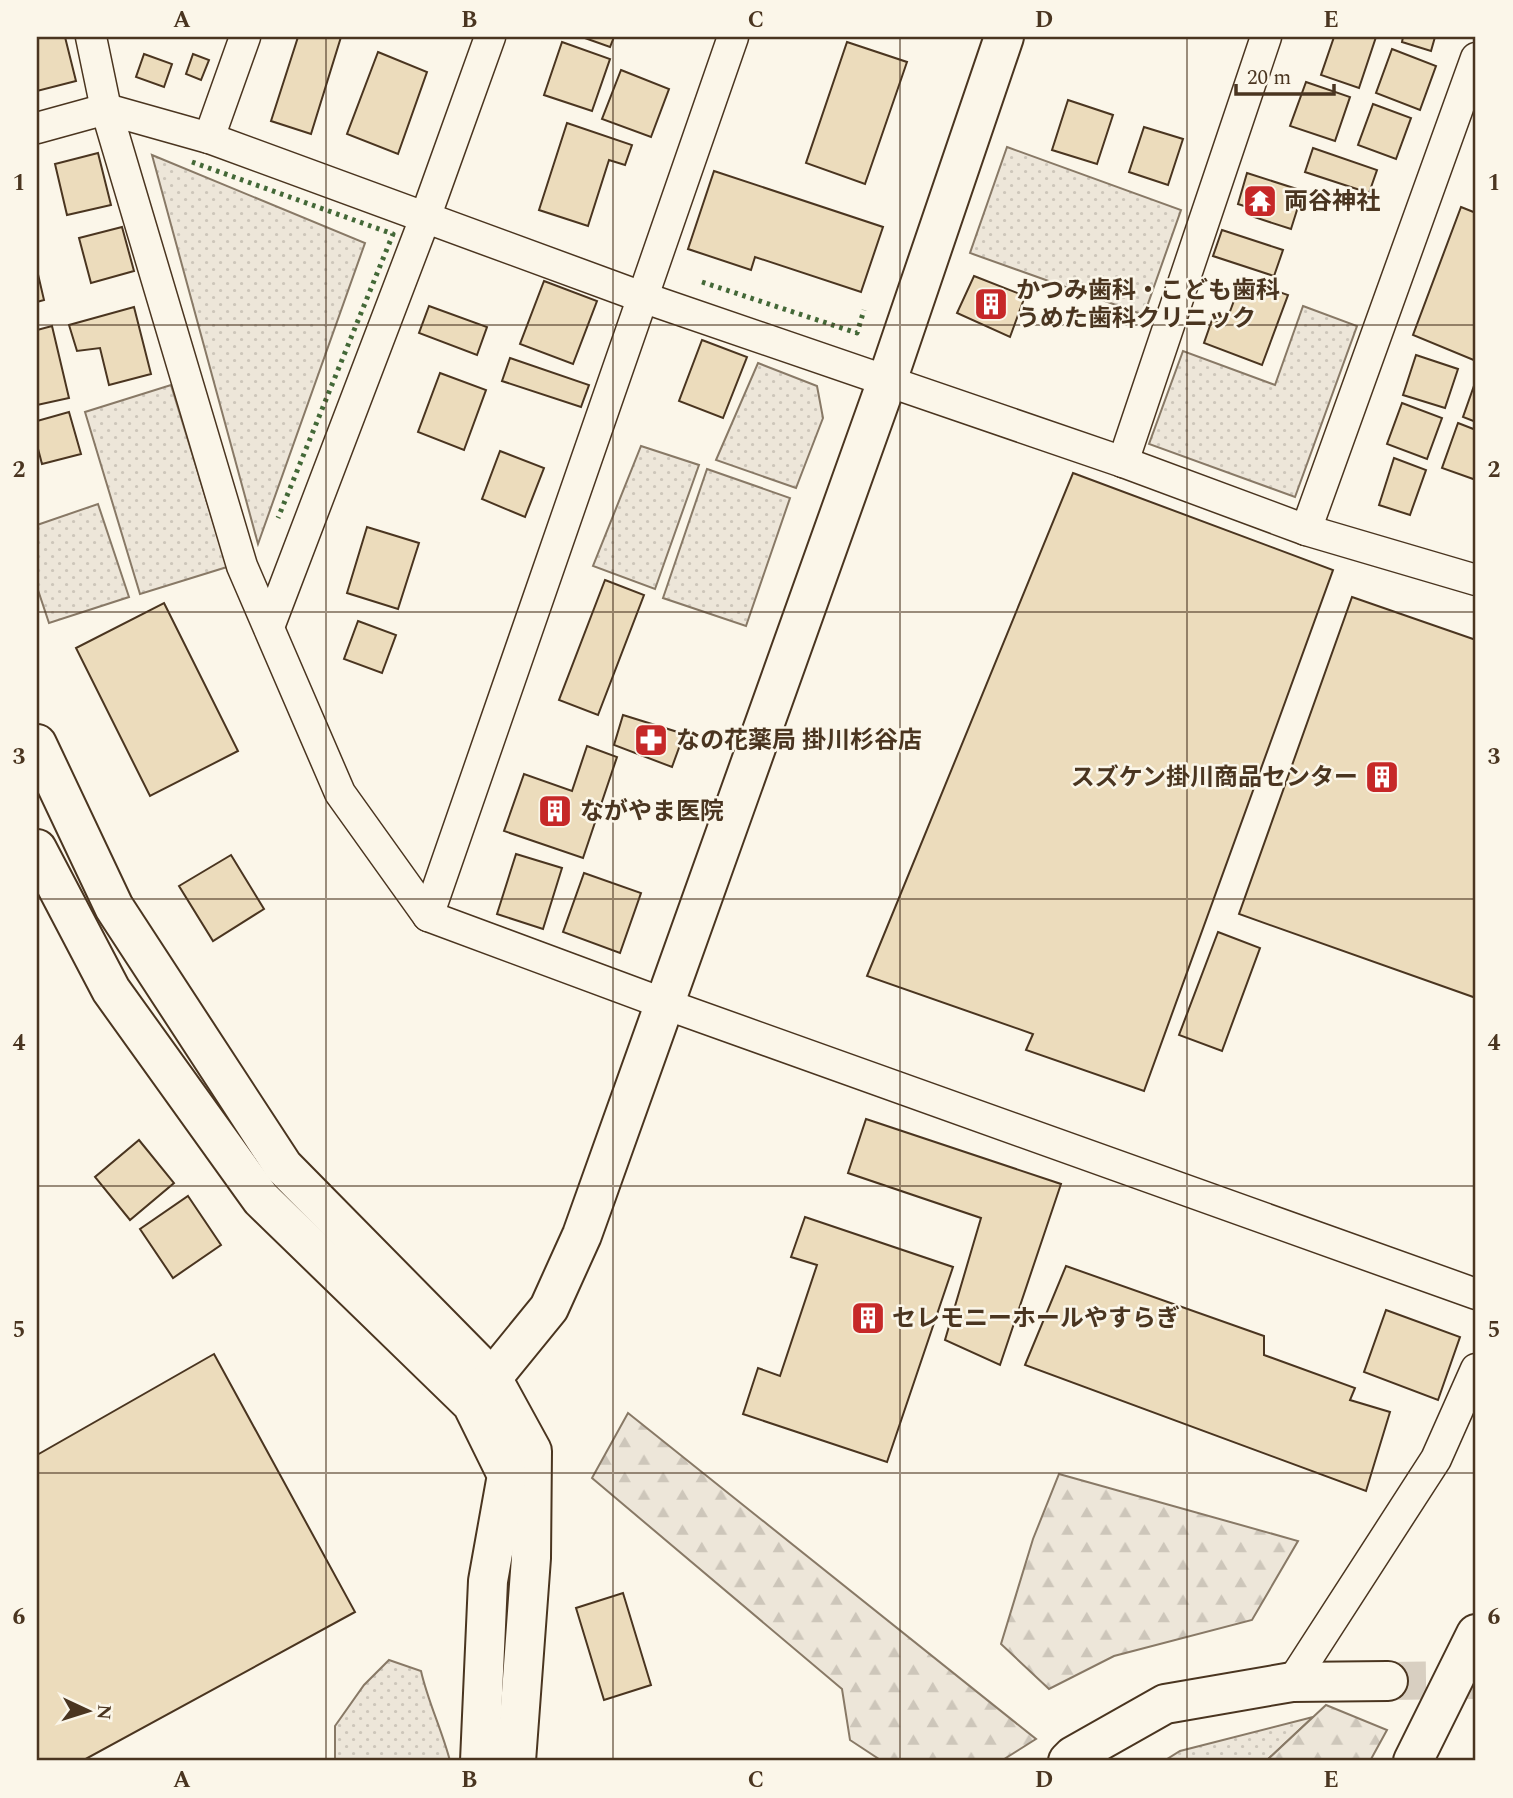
<svg xmlns="http://www.w3.org/2000/svg" width="1513" height="1798" font-family="Spectral,'Noto Sans JP',serif">
	<style>
		.green { fill: url(#green-dots); stroke: #887966; stroke-width: 2 }
		.forest { fill: url(#forest-firs); stroke: #887966; stroke-width: 2 }
		.building { fill: #ecdcbc; stroke: #4a3520; stroke-width: 2 }
		.lines { fill: none; stroke-linecap: round; stroke-linejoin: round }
		.secondary-tunnel { stroke: #d8cfc1; stroke-width: 38; stroke-dasharray: 38 19; stroke-linecap: butt }
		.street-casing { stroke: #4a3520; stroke-width: 33 }
		.secondary-casing { stroke: #4a3520; stroke-width: 42 }
		.highway-casing { stroke: #4a3520; stroke-width: 42 }
		.street { stroke: #fbf6e9; stroke-width: 30 }
		.secondary { stroke: #fbf6e9; stroke-width: 38 }
		.highway { stroke: #fbf6e9; stroke-width: 38 }
		.hedge { stroke: #436837; stroke-width: 5; stroke-dasharray: 3.5 5; stroke-linecap: butt }
		.grid { fill: none; stroke: #4a3520; stroke-width: 2; stroke-opacity: 0.55 }
		.labels { text-anchor: middle; stroke-width: 5; stroke-linejoin: round; paint-order: stroke }
		.poi-label { font-size: 24px; font-weight: bold; fill: #4a3520; stroke: #fbf6e9; text-anchor: start }
		.neatline { fill: none; stroke: #4a3520; stroke-width: 2.5 }
		.grid-label { font-size: 23px; text-anchor: middle; font-weight: bold; fill: #4a3520 }
	</style>
	<defs>
		<pattern id="green-dots" width="8" height="8" patternUnits="userSpaceOnUse" patternTransform="scale(1.75)"><rect width="8" height="8" fill="#ede6d9"/><path d="M2 2h.1M6 6h.1" fill="none" stroke="#cdc6ba" stroke-width="1.8" stroke-linecap="round"/></pattern>
		<pattern id="forest-firs" width="22" height="20" patternUnits="userSpaceOnUse" patternTransform="scale(1.75)"><rect width="22" height="20" fill="#ede6d9"/><path d="M5 1l3.5 6h-7zM16 11l3.5 6h-7z" fill="#cdc6ba"/></pattern>
	</defs>
	<rect width="100%" height="100%" fill="#fbf6e9"/>
	<!-- green -->
	<g class="green">
		<path d="M1007 147 1181 210 1144 315 970 253Z"/>
		<path d="M152 155 365 243 258 544Z"/>
		<path d="M1303 306 1357 326 1295 497 1149 444 1183 351 1275 385Z"/>
		<path d="M758 363 817 386 823 418 796 488 716 460Z"/>
		<path d="M171 385 227 567 140 594 85 412Z"/>
		<path d="M641 446 699 465 655 589 593 566Z"/>
		<path d="M707 469 790 498 746 626 663 598Z"/>
		<path d="M98 504 129 597 49 623 37 587V525Z"/>
		<path d="M389 1660 421 1671C428 1702 442 1730 450 1761H335V1726L364 1685Z"/>
		<path d="M1313 1717 1266 1761H1164L1180 1751Z"/>
	</g>
	<!-- forest -->
	<g class="forest">
		<path d="M628 1413 1036 1739 1001 1761H882L850 1740 842 1689 592 1478Z"/>
		<path d="M1059 1474 1298 1541 1252 1620 1114 1656 1049 1689 1001 1644 1033 1539Z"/>
		<path d="M1326 1705 1387 1730 1370 1761H1266Z"/>
	</g>
	<!-- building -->
	<g class="building">
		<path d="M37 37H65L76 81 37 91Z"/>
		<path d="M298 37H341L311 134 271 121Z"/>
		<path d="M582 37H614L610 47Z"/>
		<path d="M1334 37H1376L1359 88 1321 75Z"/>
		<path d="M1403 37H1435L1431 51 1402 42Z"/>
		<path d="M562 42 610 59 592 111 544 95Z"/>
		<path d="M847 42 907 62 865 184 806 163Z"/>
		<path d="M1392 49 1436 66 1420 110 1376 93Z"/>
		<path d="M378 52 427 72 398 154 347 134Z"/>
		<path d="M144 54 172 64 164 87 136 77Z"/>
		<path d="M193 54 209 60 201 80 186 74Z"/>
		<path d="M621 70 669 89 651 137 602 119Z"/>
		<path d="M1306 82 1350 97 1335 141 1290 126Z"/>
		<path d="M1068 100 1113 115 1097 164 1052 150Z"/>
		<path d="M1373 104 1411 118 1396 159 1358 145Z"/>
		<path d="M567 123 632 145 625 165 609 160 588 226 539 210Z"/>
		<path d="M1144 127 1183 139 1168 185 1129 172Z"/>
		<path d="M1313 148 1377 170 1369 193 1305 172Z"/>
		<path d="M98 153 111 205 67 215 55 164Z"/>
		<path d="M714 171 883 227 861 292 755 257 751 270 688 249Z"/>
		<path d="M1247 173 1303 191 1291 229 1254 217 1257 210 1238 204Z"/>
		<path d="M1461 207 1476 213V361L1413 335Z"/>
		<path d="M122 227 134 271 91 283 79 238Z"/>
		<path d="M1222 230 1283 250 1274 276 1213 256Z"/>
		<path d="M37 270 44 300 37 302Z"/>
		<path d="M974 276 1025 296 1010 337 957 313Z"/>
		<path d="M1242 279 1288 295 1262 365 1204 343 1212 320 1225 325Z"/>
		<path d="M544 281 597 301 573 364 520 344Z"/>
		<path d="M429 306 487 327 477 355 419 333Z"/>
		<path d="M134 307 151 374 109 385 100 348 77 351 69 325Z"/>
		<path d="M52 326 69 398 37 405V330Z"/>
		<path d="M702 340 747 357 723 418 679 401Z"/>
		<path d="M1416 355 1458 369 1445 408 1403 395Z"/>
		<path d="M510 358 589 385 581 407 502 381Z"/>
		<path d="M440 373 486 390 464 450 418 432Z"/>
		<path d="M1476 380V422L1463 417Z"/>
		<path d="M1402 403 1442 418 1427 459 1387 444Z"/>
		<path d="M69 412 81 454 42 464 37 445V421Z"/>
		<path d="M1458 423 1476 430V480L1442 468Z"/>
		<path d="M500 451 544 468 525 517 482 499Z"/>
		<path d="M1394 458 1426 470 1410 515 1379 505Z"/>
		<path d="M1073 473 1333 570 1144 1091 1026 1050 1033 1034 867 976Z"/>
		<path d="M367 527 419 543 398 609 347 593Z"/>
		<path d="M605 580 644 595 598 715 559 700Z"/>
		<path d="M1352 597 1476 640V998L1239 914Z"/>
		<path d="M164 603 238 751 150 796 76 648Z"/>
		<path d="M358 621 396 635 382 673 344 659Z"/>
		<path d="M623 715 684 734 672 767 614 745Z"/>
		<path d="M587 746 617 757 583 858 504 831 524 774 572 791Z"/>
		<path d="M516 854 562 868 543 929 497 914Z"/>
		<path d="M231 855 264 909 213 941 179 886Z"/>
		<path d="M584 873 641 893 620 953 563 932Z"/>
		<path d="M1218 932 1260 948 1222 1051 1179 1035Z"/>
		<path d="M866 1119 1061 1184 1000 1365 945 1340 981 1218 848 1173Z"/>
		<path d="M139 1140 174 1183 130 1220 95 1177Z"/>
		<path d="M188 1196 221 1245 173 1278 140 1229Z"/>
		<path d="M805 1217 953 1267 887 1462 743 1414 758 1368 780 1376 817 1265 791 1257Z"/>
		<path d="M1066 1266 1264 1336V1355L1355 1388 1350 1400 1390 1412 1366 1491 1025 1365Z"/>
		<path d="M1386 1310 1460 1337 1438 1400 1364 1372Z"/>
		<path d="M214 1354 355 1612 82 1761H37V1455Z"/>
		<path d="M623 1593 651 1685 604 1700 576 1608Z"/>
	</g>
	<g class="lines">
		<!-- secondary-tunnel -->
		<path class="secondary-tunnel" d="M1388 1681 1476 1680"/>
		<!-- street casing -->
		<g class="street-casing">
			<g id="street">
				<path d="M91 37 106 109 242 566 340 793 428 916 665 1004 1476 1294"/>
				<path d="M37 128 106 109 209 138 642 297 1123 462 1306 530 1476 580"/>
				<path d="M209 138 245 37"/>
				<path d="M1123 462 1266 37"/>
				<path d="M1306 530 1476 58"/>
				<path d="M269 627 425 218 490 37"/>
				<path d="M428 916 733 37"/>
				<path d="M1292 1682 1436 1459 1476 1369"/>
			</g>
		</g>
		<!-- secondary casing -->
		<g class="secondary-casing">
			<g id="secondary">
				<path d="M37 744 114 907 283 1166 492 1378 532 1451 531 1558 516 1761"/>
				<path d="M37 849 111 990 261 1199 472 1404 507 1475 488 1581 480 1761"/>
				<path d="M492 1378 549 1308 582 1235 887 381 1004 37"/>
				<path d="M1068 1761 1073 1756 1165 1704 1292 1682 1388 1681"/>
			</g>
		</g>
		<!-- highway casing -->
		<g class="highway-casing">
			<path id="highway" d="M1413 1761 1476 1634"/>
		</g>
		<!-- street -->
		<use href="#street" class="street"/>
		<!-- secondary -->
		<use href="#secondary" class="secondary"/>
		<!-- highway -->
		<use href="#highway" class="highway"/>
		<!-- hedge -->
		<g class="hedge">
			<path d="M192 162 393 234 278 518"/>
			<path d="M702 282 857 333 864 310"/>
		</g>
	</g>
	<!-- grid -->
	<path class="grid" d="M326 37V1761M613 37V1761M900 37V1761M1187 37V1761M37 325H1476M37 612H1476M37 899H1476M37 1186H1476M37 1473H1476"/>
	<!-- icons -->
	<defs>
		<g id="temple-square" transform="scale(1.75)"><rect x="-9" y="-9" width="18" height="18" rx="4" fill="#c62828" stroke="#fbf6e9"/><path d="M0-6L5-2H3V0L6.5 2.5H4V6H1.5V3h-3V6H-4V2.5H-6.5L-3 0V-2H-5Z" fill="#fff"/></g>
		<g id="building-square" transform="scale(1.75)"><rect x="-9" y="-9" width="18" height="18" rx="4" fill="#c62828" stroke="#fbf6e9"/><path d="M-4-6H4V6H1V3H-1V6H-4ZM-2.5-4.3h1.7v1.8h-1.7ZM.8-4.3h1.7v1.8H.8ZM-2.5-1h1.7V.8h-1.7ZM.8-1h1.7V.8H.8Z" fill="#fff"/></g>
		<g id="pharmacy-square" transform="scale(1.75)"><rect x="-9" y="-9" width="18" height="18" rx="4" fill="#c62828" stroke="#fbf6e9"/><path d="M-2-6h4v4h4v4h-4v4h-4v-4h-4v-4h4Z" fill="#fff"/></g>
	</defs>
	<g fill-rule="evenodd">
		<use href="#temple-square" x="1260" y="201"/>
		<use href="#building-square" x="991" y="304"/>
		<use href="#pharmacy-square" x="651" y="740"/>
		<use href="#building-square" x="1382" y="777"/>
		<use href="#building-square" x="555" y="811"/>
		<use href="#building-square" x="868" y="1318"/>
	</g>
	<g class="labels">
		<!-- poi labels -->
		<g class="poi-label">
			<text x="1284" y="209">両谷神社</text>
			<text x="1016" y="298">かつみ歯科・こども歯科<tspan x="1016" dy="28">うめた歯科クリニック</tspan></text>
			<text x="676" y="748">なの花薬局 掛川杉谷店</text>
			<text x="1358" y="785" text-anchor="end">スズケン掛川商品センター</text>
			<text x="580" y="819">ながやま医院</text>
			<text x="892" y="1326">セレモニーホールやすらぎ</text>
		</g>
	</g>
	<!-- border -->
	<rect width="1513" height="1798" fill="none" stroke="#fbf6e9" stroke-width="77"/>
	<!-- north arrow -->
	<g transform="translate(88 1711) rotate(94)" stroke="#fbf6e9" stroke-width="5" paint-order="stroke">
	<path d="M0-5L12 26L0 18L-12 26Z" fill="#4a3520"/>
	<text y="-10" font-size="19" font-weight="bold" text-anchor="middle" fill="#4a3520">N</text>
	</g>
	<!-- scale -->
	<path d="M1236 84v10h98v-10" fill="none" stroke="#4a3520" stroke-width="3.5"/>
	<text x="1247" y="84" font-size="21" fill="#4a3520" stroke="#fbf6e9" stroke-width="5" paint-order="stroke">20 m</text>
	<rect x="38" y="38" width="1436" height="1721" class="neatline"/>
	<g class="grid-label">
		<text x="182" y="27">A</text>
		<text x="469" y="27">B</text>
		<text x="756" y="27">C</text>
		<text x="1044" y="27">D</text>
		<text x="1331" y="27">E</text>
		<text x="19" y="190">1</text>
		<text x="1494" y="190">1</text>
		<text x="19" y="477">2</text>
		<text x="1494" y="477">2</text>
		<text x="19" y="764">3</text>
		<text x="1494" y="764">3</text>
		<text x="19" y="1050">4</text>
		<text x="1494" y="1050">4</text>
		<text x="19" y="1337">5</text>
		<text x="1494" y="1337">5</text>
		<text x="19" y="1624">6</text>
		<text x="1494" y="1624">6</text>
		<text x="182" y="1787">A</text>
		<text x="469" y="1787">B</text>
		<text x="756" y="1787">C</text>
		<text x="1044" y="1787">D</text>
		<text x="1331" y="1787">E</text>
	</g>
</svg>
